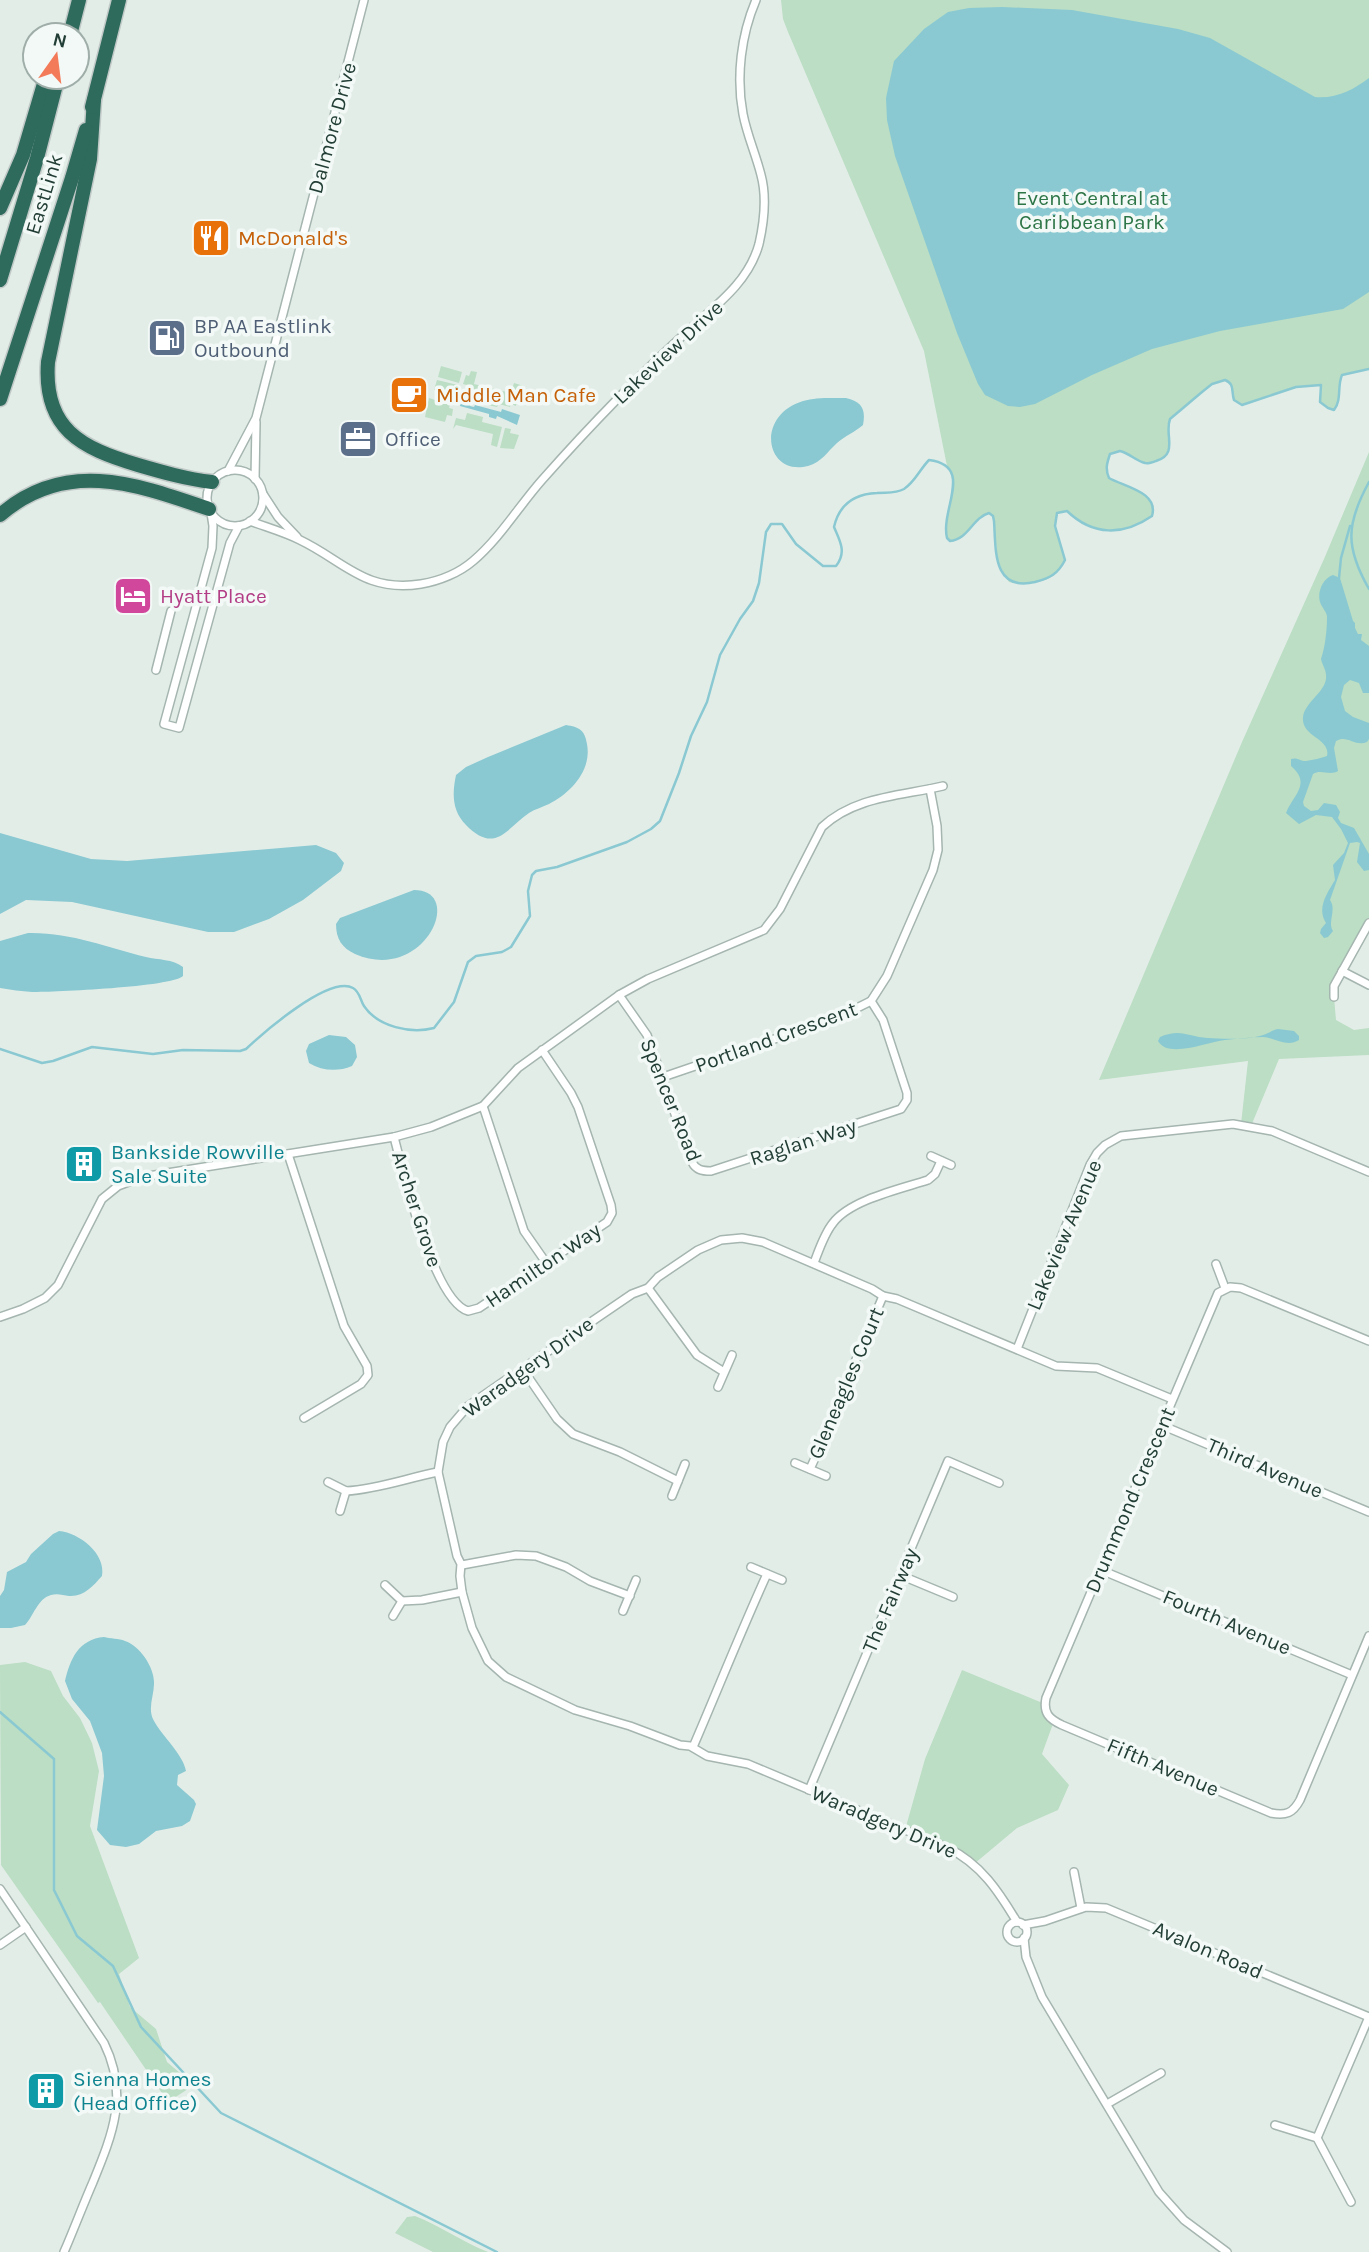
<svg xmlns="http://www.w3.org/2000/svg" width="1369" height="2252" font-family="Karla,sans-serif">
	<style>
		.green { fill: #bbdec4 }
		.water { fill: #8ac9d2 }
		.lines { fill: none; stroke-linecap: round; stroke-linejoin: round }
		.stream { stroke: #8ac9d2; stroke-width: 2.5 }
		.minor-casing { stroke: #a5b5af; stroke-width: 10 }
		.motorway-casing { stroke: #c1c9c7; stroke-width: 17 }
		.minor { stroke: #fff; stroke-width: 7 }
		.motorway { stroke: #2e6b5c; stroke-width: 14 }
		.labels { text-anchor: middle; stroke-width: 7; stroke-linejoin: round; paint-order: stroke }
		.street-label { font-size: 21px; fill: #223e36; stroke: #f3f9f6 }
		.park-label { font-size: 21px; fill: #2c7546; stroke: #f3f9f6 }
		.food-label { font-size: 21px; fill: #c56008; stroke: #f3f9f6; text-anchor: start }
		.service-label { font-size: 21px; fill: #4e5e75; stroke: #f3f9f6; text-anchor: start }
		.hotel-label { font-size: 21px; fill: #b23c85; stroke: #f3f9f6; text-anchor: start }
		.culture-label { font-size: 21px; fill: #0d838f; stroke: #f3f9f6; text-anchor: start }
	</style>
	<rect width="100%" height="100%" fill="#e3ede8"/>
	<!-- green -->
	<g class="green">
		<path d="M781 0H1369V369L1342 375C1337 386 1341 400 1334 410L1328 408 1320 402 1321 385 1296 387 1242 405 1234 400C1231 391 1235 384 1225 380L1212 384 1202 392 1170 419C1164 435 1179 454 1156 461 1154 462 1147 464 1145 463 1136 461 1129 453 1120 451L1110 454C1107 463 1105 469 1109 478 1125 487 1159 492 1152 516 1123 536 1093 536 1067 511L1058 513 1055 526 1065 560C1063 563 1062 567 1059 570 1050 583 1023 586 1009 582L998 563 993 516 989 514C972 518 969 539 950 541L947 538C941 513 962 489 947 466L924 351 788 32 783 19Z"/>
		<path d="M441 366 462 372 459 383 438 377Z"/>
		<path d="M471 371 477 372 474 384 511 393 514 383 524 386 523 391 518 390 516 406 511 404 510 407 499 404 497 407 483 404 484 399 465 396 467 385 463 384 466 375 469 376Z"/>
		<path d="M437 380 458 385 456 396 434 390Z"/>
		<path d="M429 398 450 405 449 408 453 409 452 416 447 415 445 422 425 417Z"/>
		<path d="M467 413 483 417 482 422 502 427 497 447 491 445 493 434 456 425 453 429 456 418 465 420Z"/>
		<path d="M505 428 511 429 510 433 519 435 514 449 500 448Z"/>
		<path d="M1369 452V923L1342 971 1334 997 1336 1020 1354 1030 1369 1028V1055L1279 1059 1251 1126 1241 1124 1248 1061 1099 1080 1242 742 1324 559Z"/>
		<path d="M25 1662 51 1671 63 1696 80 1718 92 1743 99 1771 90 1826 139 1958 119 1974 130 2007 156 2029 167 2062 194 2085 168 2102 100 2002 98 2003 1 1865 0 1665Z"/>
		<path d="M962 1670 1045 1704 1054 1721 1042 1754 1069 1785 1058 1810 1017 1828 974 1864 905 1830 925 1759Z"/>
		<path d="M415 2216C441 2226 462 2242 488 2252H433L395 2233 407 2217Z"/>
	</g>
	<!-- water -->
	<g class="water">
		<path d="M1002 7 1072 10 1178 29 1210 38 1315 97C1336 99 1353 90 1369 78V292L1343 309 1220 331 1152 349 1092 375 1035 404 1020 407 1008 406 985 395 978 384 957 333 895 156 887 120 886 98 894 61 924 29 948 12 969 8Z"/>
		<path d="M461 398 471 402 470 406 474 407 475 405 501 412 502 409 520 415 517 425 497 416 496 419 489 417V414L460 406Z"/>
		<path d="M846 398C862 402 866 409 863 425 855 432 845 436 837 443 827 452 822 462 808 466 766 477 754 416 803 401 816 397 832 398 846 398Z"/>
		<path d="M1333 575 1340 578 1353 621 1355 623V628L1358 634H1362L1361 640 1369 646V693H1363L1359 683 1350 680 1344 685 1341 697 1345 711 1353 717 1369 723V739L1367 742C1355 747 1347 734 1336 741L1334 748 1338 771C1330 776 1321 769 1313 774L1303 802 1304 806 1311 811 1318 810 1324 803 1336 805 1340 812 1338 818 1341 823 1354 828 1369 854V870L1364 871 1357 862 1360 843 1357 842 1350 843 1330 900C1337 910 1327 922 1333 931L1328 937 1324 938 1320 933 1321 929 1326 923C1316 908 1328 892 1335 880L1333 865 1344 853 1348 843 1341 829 1332 817 1316 815 1299 824 1286 813C1293 795 1312 784 1291 766V759C1298 757 1299 761 1306 761 1313 760 1321 758 1327 756 1331 738 1301 737 1303 717 1305 701 1328 691 1326 675 1326 670 1322 664 1321 659 1325 647 1327 631 1327 617 1327 612 1322 608 1320 602 1317 592 1323 578 1333 575Z"/>
		<path d="M566 725C579 727 585 730 587 744 592 770 571 793 549 804 543 807 535 809 529 813 507 828 495 855 466 825 452 811 452 794 456 775L466 767 488 757Z"/>
		<path d="M0 833 91 859 127 861 316 845 336 853 344 863 341 871 303 900 269 919 234 932H208L72 902 26 900 0 914Z"/>
		<path d="M414 890C466 890 424 984 355 954 342 948 336 939 336 924L340 918Z"/>
		<path d="M28 933C70 932 106 947 146 957 158 960 173 959 183 967V976C172 987 54 992 32 992 21 991 11 990 0 988V941Z"/>
		<path d="M1278 1029 1294 1031 1299 1036V1040C1287 1048 1273 1037 1263 1037 1250 1037 1237 1039 1225 1040 1207 1042 1168 1059 1158 1041L1160 1037C1181 1028 1188 1037 1208 1038 1222 1039 1250 1040 1263 1035 1268 1034 1272 1030 1278 1029Z"/>
		<path d="M329 1035 346 1037 355 1045 357 1057 352 1066C338 1072 322 1071 309 1063L306 1051 309 1044Z"/>
		<path d="M59 1531C80 1533 106 1554 102 1576 93 1586 84 1597 69 1596 63 1595 57 1593 51 1595 37 1599 34 1616 25 1625L11 1628H0V1596L4 1590 7 1572 26 1562 31 1554 53 1534Z"/>
		<path d="M104 1637C110 1639 119 1638 125 1641 140 1646 155 1668 154 1684 154 1696 147 1709 154 1721 162 1736 183 1754 186 1771L178 1775 177 1785 194 1800 196 1804 190 1821 182 1826 156 1831 139 1844 126 1847 110 1845 97 1830 104 1776 102 1753 90 1721 72 1699 65 1681C70 1659 79 1639 104 1637Z"/>
	</g>
	<g class="lines">
		<!-- stream -->
		<g class="stream">
			<path d="M1369 482C1346 524 1345 547 1369 589"/>
			<path d="M1339 578 1341 558 1350 526"/>
			<path d="M0 1049 42 1063 53 1061 92 1047 153 1054 183 1050 240 1051 246 1049C263 1033 329 975 353 988 360 992 360 1000 364 1006 378 1027 411 1034 434 1028L454 1002 468 962 476 956 502 952 511 947 530 916 528 891 532 875 536 871 557 867 627 842 651 829 660 821 679 773 691 736 707 702 720 655 740 619 753 601 759 583 766 532 771 524H782L796 544 823 566H836C847 552 840 541 834 527 839 505 853 494 877 493 887 492 895 494 904 489 915 482 920 469 929 460 975 466 940 509 947 538L950 541C969 539 972 518 989 513L993 516 994 521C996 549 992 592 1035 582 1050 578 1058 574 1065 560L1055 526 1057 513 1067 511C1093 536 1123 536 1152 516 1159 492 1125 487 1109 478 1105 469 1107 463 1110 454L1120 451C1129 453 1136 461 1145 463 1147 464 1154 462 1156 461 1179 454 1164 435 1170 419L1202 392 1212 384 1225 380C1235 384 1231 391 1234 400L1242 405 1296 387 1321 385 1320 402 1328 408 1334 410C1342 400 1337 386 1342 375L1369 369"/>
			<path d="M0 1712 54 1759V1890L77 1936 113 1966 141 2027 221 2113 497 2252"/>
		</g>
		<!-- minor casing -->
		<g class="minor-casing">
			<g id="minor">
				<circle cx="235" cy="498" r="28"/>
				<path d="M228 471 256 418 364 0"/>
				<path d="M255 479 256 422"/>
				<path d="M263 494 278 517 297 537"/>
				<path d="M211 513 213 526 212 548 164 724 179 728 230 543 239 526"/>
				<path d="M250 521C266 527 284 532 300 540 344 561 365 593 421 584 439 581 459 573 473 561 500 538 519 506 542 480 589 427 638 376 690 329 718 304 749 281 759 244 764 222 767 197 761 175 756 155 747 135 743 114 736 77 741 35 756 0"/>
				<path d="M156 670 171 611"/>
				<path d="M1342 971 1369 985"/>
				<path d="M619 995 647 1035 692 1162C696 1170 702 1171 711 1171L901 1109 907 1100V1093L883 1020 871 1001"/>
				<path d="M1334 997V986L1369 923"/>
				<path d="M663 1077 839 1017 871 1001 887 976 933 870 938 850 937 826 930 789"/>
				<path d="M483 1106 524 1231 547 1264"/>
				<path d="M394 1137C403 1172 434 1301 468 1311L479 1308 607 1222 612 1213 611 1205 578 1107 571 1093 542 1050"/>
				<path d="M288 1154 344 1326 367 1366 368 1375 361 1384 304 1418"/>
				<path d="M931 1156 951 1165"/>
				<path d="M814 1263C819 1250 824 1234 833 1223 850 1200 900 1189 928 1180L935 1174 941 1161"/>
				<path d="M1216 1264 1225 1288"/>
				<path d="M648 1288 697 1355 724 1372"/>
				<path d="M0 1317 23 1309 45 1298 58 1285 102 1199 118 1186 142 1177 394 1137 431 1127 483 1106 518 1068 619 995 648 979 764 930 780 909 822 827C855 796 901 796 943 786"/>
				<path d="M1369 1341 1241 1288 1230 1287 1218 1293 1046 1698C1043 1713 1049 1719 1062 1725L1271 1813C1286 1816 1293 1813 1300 1800L1369 1636"/>
				<path d="M1017 1349 1090 1165 1097 1153 1105 1145 1121 1136 1233 1124 1272 1131 1369 1172"/>
				<path d="M524 1371 557 1419 573 1434 620 1452 678 1481"/>
				<path d="M718 1387 732 1355"/>
				<path d="M1161 1425 1369 1512"/>
				<path d="M795 1463 826 1476"/>
				<path d="M810 1469 836 1412 852 1369 883 1296"/>
				<path d="M328 1482 346 1491 340 1511"/>
				<path d="M346 1491C378 1489 407 1478 438 1472"/>
				<path d="M672 1496 685 1464"/>
				<path d="M462 1565 516 1555 536 1556 566 1567 590 1581 630 1596"/>
				<path d="M751 1567 782 1580"/>
				<path d="M1101 1570 1352 1675"/>
				<path d="M900 1575 953 1597"/>
				<path d="M385 1585 402 1601 393 1616"/>
				<path d="M402 1601 422 1600 462 1592"/>
				<path d="M623 1611 636 1580"/>
				<path d="M693 1747C718 1689 741 1631 767 1574"/>
				<path d="M809 1790 948 1461 999 1483"/>
				<path d="M1074 1872 1081 1908"/>
				<path d="M0 1889 104 2043C129 2094 113 2133 93 2182 83 2205 74 2229 64 2252"/>
				<path d="M1017 1922C999 1892 981 1864 948 1848L748 1764 707 1756 690 1746 680 1745 630 1726 575 1710 506 1677 488 1661 472 1628 462 1592 460 1576 461 1564 457 1556 438 1472 443 1442 450 1427 468 1406 507 1379 524 1371 531 1363 632 1294 648 1288 658 1277 698 1250 721 1240 742 1238 763 1242 872 1289 883 1296 897 1299 1056 1366 1097 1368 1172 1399"/>
				<circle cx="1017" cy="1932" r="10"/>
				<path d="M1023 1925 1045 1921 1086 1907 1106 1908 1369 2017"/>
				<path d="M1024 1938 1026 1957 1042 1997 1159 2192 1184 2220 1227 2252"/>
				<path d="M0 1945 26 1927"/>
				<path d="M1107 2104 1161 2073"/>
				<path d="M1275 2125 1317 2138 1351 2202"/>
				<path d="M1317 2138 1369 2017"/>
			</g>
		</g>
		<!-- motorway casing -->
		<g class="motorway-casing">
			<g id="motorway">
				<path d="M70 35 79 0"/>
				<path d="M94 100 90 159 48 362C43 429 81 448 138 465 162 472 186 479 212 482"/>
				<path d="M92 107 119 0"/>
				<path d="M0 208 23 155 46 77"/>
				<path d="M0 280 37 158 58 77"/>
				<path d="M0 399 72 178 86 130"/>
				<path d="M0 515C66 458 136 484 209 509"/>
			</g>
		</g>
		<!-- minor -->
		<use href="#minor" class="minor"/>
		<!-- motorway -->
		<use href="#motorway" class="motorway"/>
	</g>
	<!-- icons -->
	<defs>
		<g id="restaurant-square" transform="scale(2.0125)"><rect x="-9" y="-9" width="18" height="18" rx="4" fill="#e8710a" stroke="#f3f9f6"/><path d="M-5-6h1v4h1v-4h1v4h1v-4h1v5L-1.5 .5V6h-2V.5L-5-1ZM5-6V6H3V1.5H1.5Q1.5-4 5-6Z" fill="#fff"/></g>
		<g id="fuel-square" transform="scale(2.0125)"><rect x="-9" y="-9" width="18" height="18" rx="4" fill="#5c6f8a" stroke="#f3f9f6"/><path d="M-5.5-6h7V0h2V4h1.3V-2.5L3-4.5l.8-.8L6-3V5H2.5V1h-1V6h-7ZM-4.2-4.7v3.2H.2V-4.7Z" fill="#fff"/></g>
		<g id="cafe-square" transform="scale(2.0125)"><rect x="-9" y="-9" width="18" height="18" rx="4" fill="#e8710a" stroke="#f3f9f6"/><path d="M-5.5-4.5H6V0H3Q3 3.5 0 3.5H-2.5Q-5.5 3.5-5.5 0ZM3-3.2v2h1.7v-2ZM-6 4.5H4V6H-6Z" fill="#fff"/></g>
		<g id="office-square" transform="scale(2.0125)"><rect x="-9" y="-9" width="18" height="18" rx="4" fill="#5c6f8a" stroke="#f3f9f6"/><path d="M-6-3h4V-5.5h4V-3h4V5H-6ZM-1-4.5V-3h2v-1.5ZM-6 0V1H6V0Z" fill="#fff"/></g>
		<g id="hotel-square" transform="scale(2.0125)"><rect x="-9" y="-9" width="18" height="18" rx="4" fill="#d1479c" stroke="#f3f9f6"/><path d="M-6-4.5h1.5V1H6V5H4.5V3h-9V5H-6ZM-4 0a1.8 1.8 0 1 1 3.6 0ZM.5 0V-2.5h3Q6-2.5 6 0Z" fill="#fff"/></g>
		<g id="building-square" transform="scale(2.0125)"><rect x="-9" y="-9" width="18" height="18" rx="4" fill="#0f9aa8" stroke="#f3f9f6"/><path d="M-4-6H4V6H1V3H-1V6H-4ZM-2.5-4.3h1.7v1.8h-1.7ZM.8-4.3h1.7v1.8H.8ZM-2.5-1h1.7V.8h-1.7ZM.8-1h1.7V.8H.8Z" fill="#fff"/></g>
	</defs>
	<g fill-rule="evenodd">
		<use href="#restaurant-square" x="211" y="238"/>
		<use href="#fuel-square" x="167" y="338"/>
		<use href="#cafe-square" x="409" y="395"/>
		<use href="#office-square" x="358" y="439"/>
		<use href="#hotel-square" x="133" y="596"/>
		<use href="#building-square" x="84" y="1164"/>
		<use href="#building-square" x="46" y="2091"/>
	</g>
	<g class="labels">
		<!-- street labels -->
		<g class="street-label">
			<text transform="translate(332 128) rotate(-75)" y="7">Dalmore Drive</text>
			<text transform="translate(44 194) rotate(-73)" y="7">EastLink</text>
			<text transform="translate(668 352) rotate(-43)" y="7">Lakeview Drive</text>
			<text transform="translate(776 1037) rotate(-20)" y="7">Portland Crescent</text>
			<text transform="translate(671 1100) rotate(68)" y="7">Spencer Road</text>
			<text transform="translate(803 1142) rotate(-18)" y="7">Raglan Way</text>
			<text transform="translate(417 1209) rotate(72)" y="7">Archer Grove</text>
			<text transform="translate(1064 1235) rotate(-67)" y="7">Lakeview Avenue</text>
			<text transform="translate(543 1265) rotate(-34)" y="7">Hamilton Way</text>
			<text transform="translate(528 1367) rotate(-36)" y="7">Waradgery Drive</text>
			<text transform="translate(846 1383) rotate(-67)" y="7">Gleneagles Court</text>
			<text transform="translate(1265 1468) rotate(23)" y="7">Third Avenue</text>
			<text transform="translate(1130 1500) rotate(-67)" y="7">Drummond Crescent</text>
			<text transform="translate(890 1600) rotate(-67)" y="7">The Fairway</text>
			<text transform="translate(1227 1622) rotate(23)" y="7">Fourth Avenue</text>
			<text transform="translate(1163 1767) rotate(23)" y="7">Fifth Avenue</text>
			<text transform="translate(884 1822) rotate(23)" y="7">Waradgery Drive</text>
			<text transform="translate(1208 1950) rotate(23)" y="7">Avalon Road</text>
		</g>
		<!-- park labels -->
		<g class="park-label">
			<text x="1092" y="205">Event Central at<tspan x="1092" dy="24">Caribbean Park</tspan></text>
		</g>
		<!-- food labels -->
		<g class="food-label">
			<text x="238" y="245">McDonald's</text>
			<text x="436" y="402">Middle Man Cafe</text>
		</g>
		<!-- service labels -->
		<g class="service-label">
			<text x="194" y="333">BP AA Eastlink<tspan x="194" dy="24">Outbound</tspan></text>
			<text x="385" y="446">Office</text>
		</g>
		<!-- hotel labels -->
		<g class="hotel-label">
			<text x="160" y="603">Hyatt Place</text>
		</g>
		<!-- culture labels -->
		<g class="culture-label">
			<text x="111" y="1159">Bankside Rowville<tspan x="111" dy="24">Sale Suite</tspan></text>
			<text x="73" y="2086">Sienna Homes<tspan x="73" dy="24">(Head Office)</tspan></text>
		</g>
	</g>
	<!-- north arrow -->
	<g transform="translate(56 56) rotate(14)"><circle r="33" fill="#f3f9f6" stroke="#9faea9" stroke-width="2"/>
	<path d="M0-5L12 26L0 18L-12 26Z" fill="#f37b5a"/>
	<text y="-10" font-size="19" font-weight="bold" text-anchor="middle" fill="#223e36">N</text>
	</g>
</svg>
